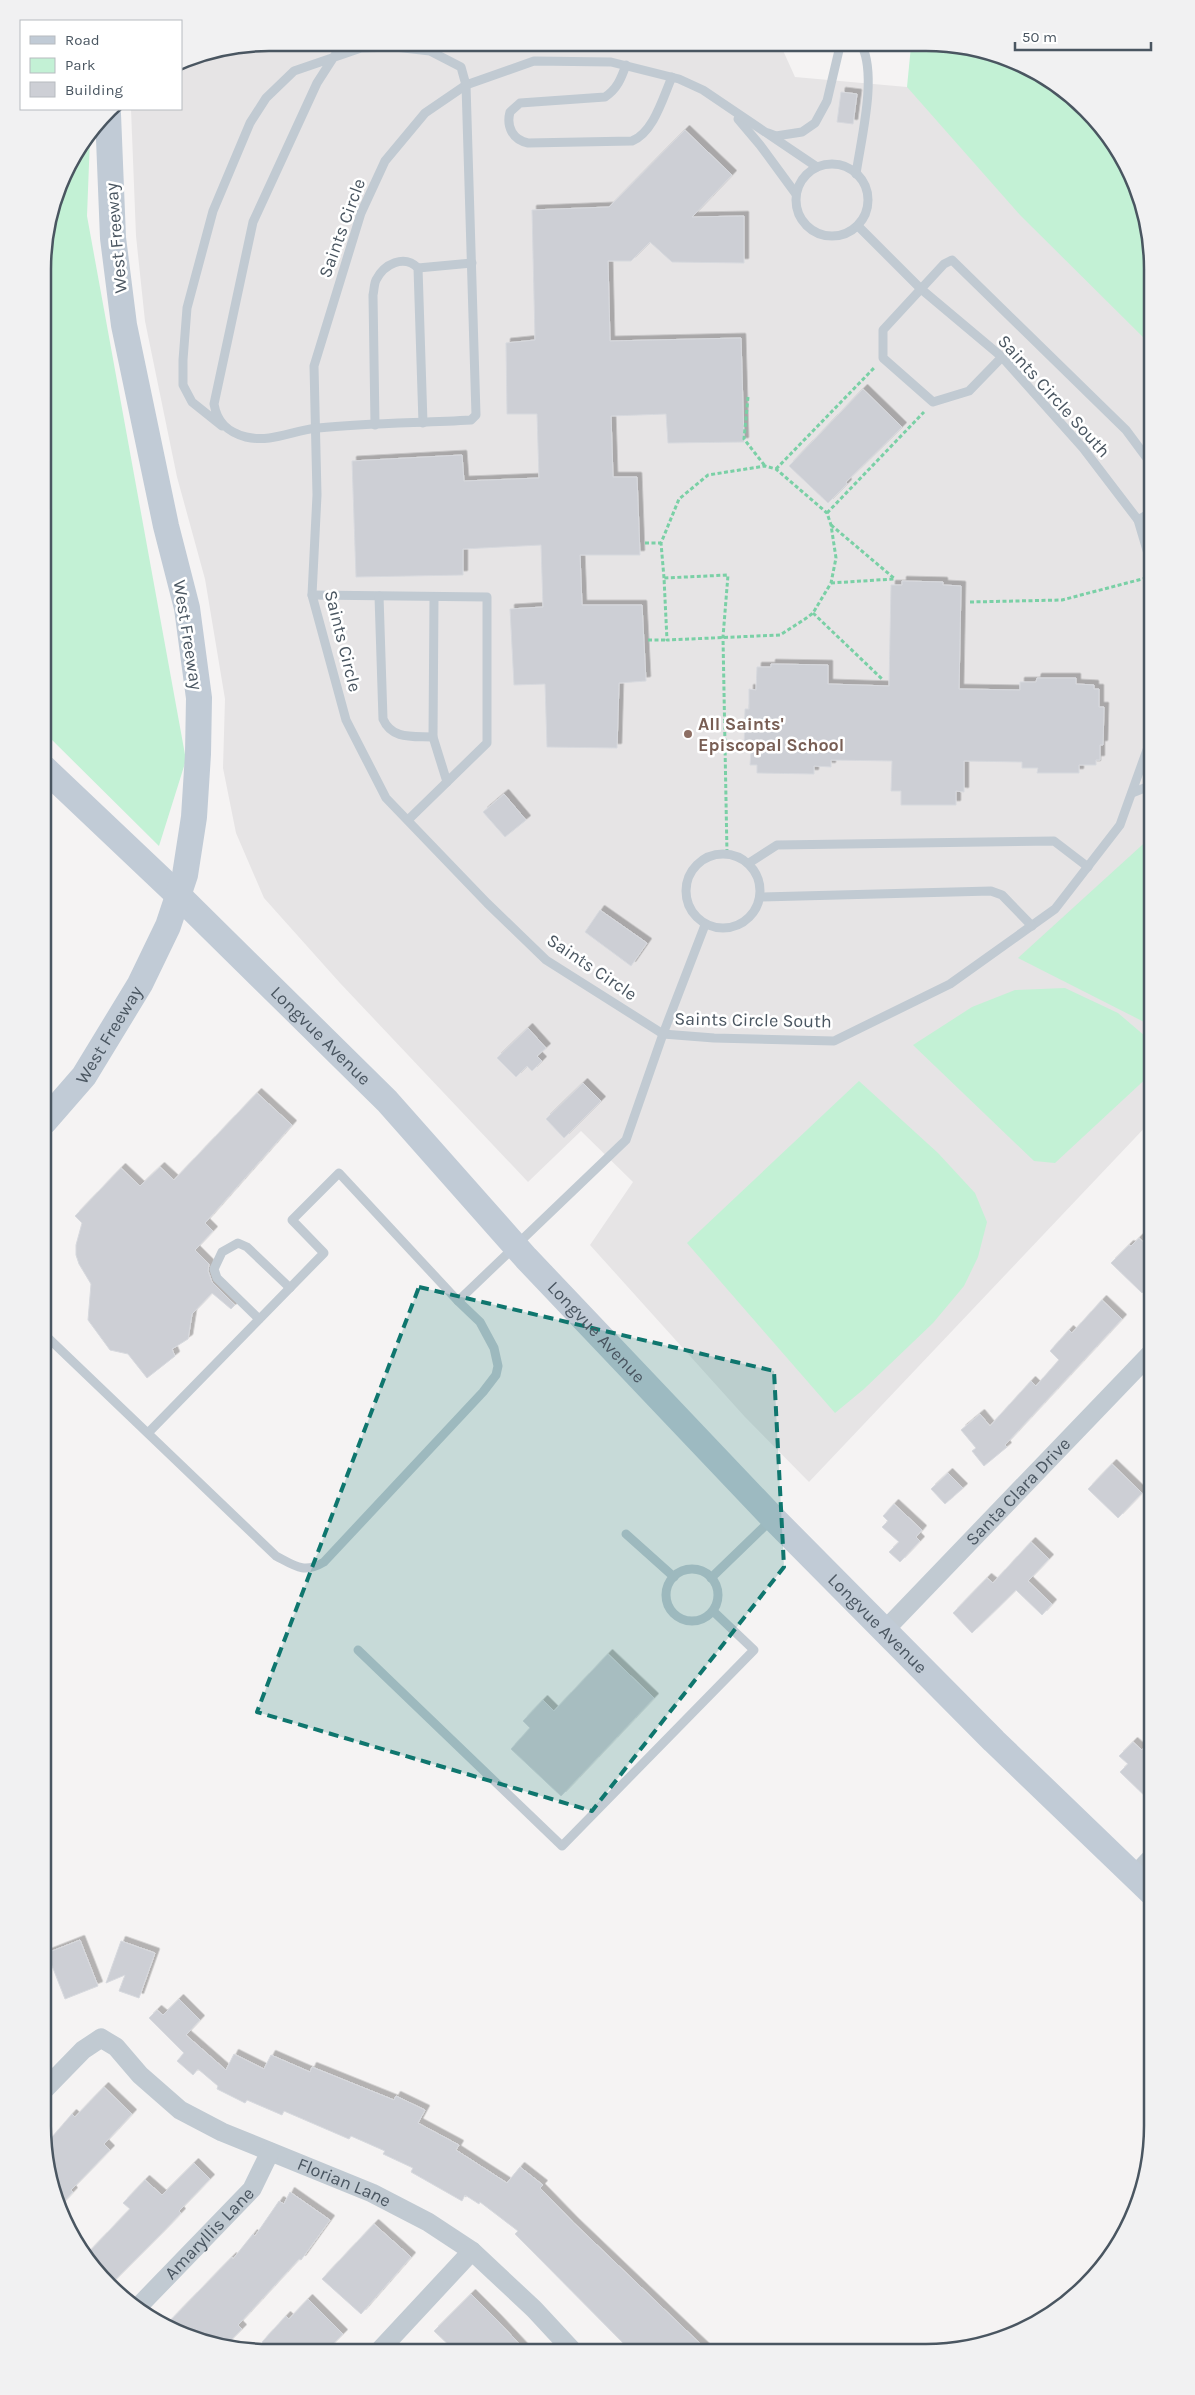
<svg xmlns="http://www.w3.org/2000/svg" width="1195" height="2395" font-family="Karla,sans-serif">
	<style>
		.education { fill: #e6e4e5 }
		.green { fill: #c3f1d5 }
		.building { fill: #cdcfd5; stroke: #d7d9de; filter: url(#shadow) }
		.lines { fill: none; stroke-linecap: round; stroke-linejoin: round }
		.path { stroke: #7ad0a6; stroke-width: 3; stroke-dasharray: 4 2.5; stroke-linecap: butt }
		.service { stroke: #c1cad2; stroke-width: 9 }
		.minor { stroke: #c1cad2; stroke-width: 19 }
		.secondary { stroke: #c1cbd6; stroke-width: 26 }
		.marked { fill: #0f766e; fill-opacity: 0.2; stroke: #0f766e; stroke-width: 4; stroke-dasharray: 10 6; stroke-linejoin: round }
		.education-dot { fill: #8d6e63; stroke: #fff; stroke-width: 2 }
		.labels { text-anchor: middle; stroke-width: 5; stroke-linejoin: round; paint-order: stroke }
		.street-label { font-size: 18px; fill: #4a5661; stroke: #fff }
		.education-label { font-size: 18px; font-weight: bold; fill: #785e54; stroke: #fff; text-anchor: start }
		.rim { fill: none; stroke: #4a5661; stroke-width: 2.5 }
	</style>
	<defs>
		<filter id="shadow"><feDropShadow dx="4.5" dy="-4.5" stdDeviation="0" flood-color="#0004"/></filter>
	</defs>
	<rect width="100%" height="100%" fill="#f5f3f3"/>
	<!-- education -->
	<path class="education" d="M270 43 781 46 795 77 907 87 969 47 1026 66 1075 99 1114 143 1141 197 1152 270V1120L809 1482 745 1417 590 1245 633 1182 581 1131 528 1182 340 983 264 898 236 833 223 768 225 699 205 579 177 477 145 321 136 236 131 109H181V61L183 60Z"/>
	<!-- green -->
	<g class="green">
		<path d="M911 46 969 47 1026 66 1075 99 1114 143 1141 197 1152 270V346L1020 215 907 87Z"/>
		<path d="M90 138 87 216 186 760 159 846 44 732V240L66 169Z"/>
		<path d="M1152 836V1026L1018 958Z"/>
		<path d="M1065 988 1118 1013 1152 1042V1073L1055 1163 1034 1161 913 1045 972 1007 1015 990Z"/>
		<path d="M859 1081 938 1153 975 1193 987 1222 978 1257 964 1286 933 1323 864 1389 835 1413 687 1243Z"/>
	</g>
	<!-- building -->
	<g class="building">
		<path d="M841 92 857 94 853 124 837 122Z"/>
		<path d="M685 130 732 175 692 217 744 216V263L672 262 650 242 631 261H608L610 341 741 338 744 442 668 443 666 414 611 416 613 477H637L640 555H580L582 605H642L646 681 619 683 617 748 547 747 545 684 514 685 510 609 543 607 541 545 463 549V575L356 577 352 461 462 455 464 481 539 478 537 414H507L506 343 535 340 532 210 609 207Z"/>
		<path d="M863 389 902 427 846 482 847 484 828 503 789 466Z"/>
		<path d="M902 581 943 582V585L961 586 959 689 1020 690V682H1036L1037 678H1076V684L1094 685V689H1099V707H1104L1103 745H1100V760H1096V765H1079V773H1037L1038 768H1022V762L964 761V792L956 791V805H901V791H891L892 761 831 760V767L814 766V774L757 773V765H750L751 749H744L745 709H749V689L756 690 757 667H771V664L828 665V684L889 686 891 585H902Z"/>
		<path d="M504 794 526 820 505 837 483 812Z"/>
		<path d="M600 910 647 943 631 966 585 932Z"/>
		<path d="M528 1028 546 1048 537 1056 542 1061 532 1071 527 1066 516 1077 497 1058Z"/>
		<path d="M583 1083 601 1101 564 1138 546 1119Z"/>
		<path d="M257 1093 292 1125 205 1223 213 1231 195 1250 209 1264 208 1271 212 1282 235 1305 231 1309 212 1293 192 1314 188 1339 172 1349 175 1356 147 1378 128 1354 110 1350 88 1320 91 1284 79 1264 76 1255V1245L82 1223 75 1216 121 1168 140 1186 160 1167 174 1180Z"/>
		<path d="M1139 1238 1151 1249 1145 1255 1152 1262V1282L1142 1293 1111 1263 1129 1245 1131 1246Z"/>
		<path d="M1102 1300 1122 1319 1005 1445 1007 1447 984 1466 972 1451 976 1448 961 1430 980 1414 990 1426 1031 1381 1036 1386 1059 1360 1050 1351 1069 1330 1072 1333Z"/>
		<path d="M1112 1464 1142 1493 1118 1518 1088 1489Z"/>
		<path d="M948 1473 963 1488 945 1504 931 1489Z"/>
		<path d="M894 1504 922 1530 916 1537 920 1541 900 1562 889 1552 899 1542 882 1527 888 1521 883 1516Z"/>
		<path d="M1031 1542 1049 1559 1028 1581 1052 1604 1042 1615 1016 1590 972 1633 953 1613 987 1578 993 1583Z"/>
		<path d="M608 1654 654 1698 561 1796 511 1749 530 1728 523 1721 543 1700 554 1711Z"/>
		<path d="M1152 1739V1803L1120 1772 1128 1764 1119 1756 1133 1742 1142 1750Z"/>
		<path d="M80 1940 98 1986 65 1999 47 1953Z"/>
		<path d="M121 1941 155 1953 139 1998 119 1991 125 1975 106 1983Z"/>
		<path d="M179 1999 200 2020 186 2035 226 2070 234 2054 264 2069 271 2055 310 2072 312 2067 394 2100 396 2096 425 2110 418 2123 459 2145 456 2150 507 2183 520 2167 543 2185 540 2188 574 2223 709 2352H632L527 2246 515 2234 518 2231 480 2202 479 2204 465 2195 462 2201 411 2172 413 2168 383 2154 385 2151 351 2136 349 2139 284 2111 282 2115 247 2100 245 2103 217 2089 218 2086 198 2069 193 2075 177 2061 184 2053 149 2018 157 2010 163 2015Z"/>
		<path d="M104 2087 132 2114 104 2144 110 2150 71 2190 73 2192 59 2207 54 2198 46 2144 72 2114 75 2117Z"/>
		<path d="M194 2163 210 2179 179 2211 181 2213 159 2236 110 2285 85 2256 130 2209 123 2203 145 2180 162 2195Z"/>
		<path d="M290 2192 330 2220 301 2260 299 2259 238 2325 242 2329 225 2346 165 2326 232 2257 233 2259 253 2234 255 2236 279 2201 284 2204Z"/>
		<path d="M374 2224 411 2257 361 2314 322 2279Z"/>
		<path d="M471 2294 496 2319 526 2351H455L434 2331Z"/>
		<path d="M308 2299 343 2334 326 2351H271L262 2342 286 2316 289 2319Z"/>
	</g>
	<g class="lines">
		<!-- path -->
		<g class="path">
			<path d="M748 397 744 439 765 466"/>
			<path d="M776 469 874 368"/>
			<path d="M827 513 924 412"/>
			<path d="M831 525 895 579"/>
			<path d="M645 543H661"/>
			<path d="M664 578 661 543 679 499 708 475 765 466 776 469 827 513 831 525 836 558 831 583 813 613 805 619 780 635 667 640 664 578 728 575 723 637 727 854"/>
			<path d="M831 583 894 579"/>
			<path d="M970 602 1062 600 1146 578"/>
			<path d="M813 613 882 679"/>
			<path d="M648 640H667"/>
		</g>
		<!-- service -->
		<g class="service">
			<path d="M626 65C621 79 617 89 605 97L520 103 510 112C506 127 513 140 528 143L632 141C654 132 663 97 672 77"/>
			<path d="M738 119 760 145 796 194"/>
			<path d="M768 133 776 136 802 132 815 123 827 101 840 46"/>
			<circle cx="832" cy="200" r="36"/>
			<path d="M817 167 703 90 679 79 611 62 534 61 466 85 425 113 385 161 361 213 314 366 317 495 312 595 346 720 386 798 487 903 546 960 663 1034 714 1038 834 1041 950 984 1055 909 1120 825 1152 736"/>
			<path d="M856 174C861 139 877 77 862 46"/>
			<path d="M858 226 921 289 1002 357 1083 448 1138 520 1152 567"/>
			<path d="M418 268 472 263"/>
			<path d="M1002 357 969 391 933 402 883 358V330L944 264 952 260 1126 430 1152 465"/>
			<path d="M375 425 373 295C374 291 374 284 376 280 384 264 404 254 418 268L423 423"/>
			<path d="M222 426 192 402 183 385V360L187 308 213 211 250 123 266 98 294 71 361 48 395 47 430 51 461 67 466 85 476 415 471 420C420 423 369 423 318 428 294 430 271 443 246 437 227 432 217 422 214 404L253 222 317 83 335 55"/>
			<path d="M1138 520 1152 512"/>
			<path d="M312 595 487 597V743L408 820"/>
			<path d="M379 596 383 719C392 740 413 736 433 737"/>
			<path d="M434 597 433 737 447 782"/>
			<path d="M1132 793 1152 785"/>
			<circle cx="723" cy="891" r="37"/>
			<path d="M749 863 777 845 1054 841 1088 867"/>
			<path d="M760 897 991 891 1002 895 1032 926"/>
			<path d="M458 1301 626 1140 663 1034 705 925"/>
			<path d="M259 1319 217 1278 214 1269 222 1252 238 1243 247 1247 290 1288"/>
			<path d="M43 1333 276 1556C295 1566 304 1574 324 1562L483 1392 496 1375 498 1366 494 1348 480 1322 458 1301 339 1173 292 1220 324 1253 148 1433"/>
			<path d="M626 1534 674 1577"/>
			<circle cx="692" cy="1595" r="26"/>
			<path d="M711 1578 771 1520"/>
			<path d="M358 1650 562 1846 754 1650 713 1611"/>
		</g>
		<!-- minor -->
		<g class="minor">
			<path id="s1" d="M885 1630 1152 1352"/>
			<path d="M1134 1876 1152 1857"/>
			<path id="s2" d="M43 2091 83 2050 101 2038 116 2047 140 2075 180 2110 222 2132 372 2193 428 2222 472 2251 534 2309 573 2351"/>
			<path id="s3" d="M137 2308 252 2189 270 2152"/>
			<path d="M379 2351 472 2251"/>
		</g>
		<!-- secondary -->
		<g class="secondary">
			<path id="s4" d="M44 768 179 896 387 1101 526 1258 773 1518 994 1741 1152 1893"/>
			<path id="s5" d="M44 1122 84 1076 140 984 168 926 185 875 194 817 198 754 199 698 187 608 166 526 124 325 113 238 108 114"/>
		</g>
	</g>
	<!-- marked area -->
	<path class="marked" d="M419 1287 774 1371 784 1567 592 1811 257 1712Z"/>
	<!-- markers -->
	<circle class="education-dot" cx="688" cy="734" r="5"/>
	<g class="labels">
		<!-- street labels -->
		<g class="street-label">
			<text transform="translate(342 228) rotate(-70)" y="6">Saints Circle</text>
			<text transform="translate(116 238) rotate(-95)" y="6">West Freeway</text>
			<text transform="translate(1054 396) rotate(48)" y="6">Saints Circle South</text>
			<text transform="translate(188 635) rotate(81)" y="6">West Freeway</text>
			<text transform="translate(343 641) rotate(76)" y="6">Saints Circle</text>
			<text transform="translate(592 967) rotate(34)" y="6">Saints Circle</text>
			<text transform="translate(753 1020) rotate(1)" y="6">Saints Circle South</text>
			<text dy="6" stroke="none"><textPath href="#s5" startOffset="109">West Freeway</textPath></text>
			<text dy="6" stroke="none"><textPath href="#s4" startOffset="385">Longvue Avenue</textPath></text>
			<text dy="6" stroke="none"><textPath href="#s4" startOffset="790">Longvue Avenue</textPath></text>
			<text dy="6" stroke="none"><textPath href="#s1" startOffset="192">Santa Clara Drive</textPath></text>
			<text dy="6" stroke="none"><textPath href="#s4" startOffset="1195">Longvue Avenue</textPath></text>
			<text dy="6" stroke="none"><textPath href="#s2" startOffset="366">Florian Lane</textPath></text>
			<text dy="6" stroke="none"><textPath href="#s3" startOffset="104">Amaryllis Lane</textPath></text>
		</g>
		<!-- education labels -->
		<g class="education-label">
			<text x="698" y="730">All Saints'<tspan x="698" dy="21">Episcopal School</tspan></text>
		</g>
	</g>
	<!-- crop -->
	<path d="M0 0H1195V2395H0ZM269 51H926A218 218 0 0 1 1144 269V2126A218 218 0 0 1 926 2344H269A218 218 0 0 1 51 2126V269A218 218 0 0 1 269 51Z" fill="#f1f1f2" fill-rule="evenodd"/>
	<path class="rim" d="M269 51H926A218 218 0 0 1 1144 269V2126A218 218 0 0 1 926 2344H269A218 218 0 0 1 51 2126V269A218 218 0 0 1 269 51Z"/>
	<!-- legend -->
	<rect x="20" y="20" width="162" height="90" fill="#ffffff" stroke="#b7bbc0"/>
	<rect x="30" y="36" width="25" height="8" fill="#c1cbd6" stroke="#b7bbc0"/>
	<text x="65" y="45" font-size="15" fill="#4a5661">Road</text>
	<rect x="30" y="58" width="25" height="15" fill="#c3f1d5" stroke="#b7bbc0"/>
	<text x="65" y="70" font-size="15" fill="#4a5661">Park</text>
	<rect x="30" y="82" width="25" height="15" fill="#cdcfd5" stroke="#b7bbc0"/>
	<text x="65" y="95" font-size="15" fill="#4a5661">Building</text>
	<!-- scale -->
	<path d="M1015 42v8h136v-8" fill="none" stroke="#4a5661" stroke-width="2.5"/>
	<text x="1022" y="42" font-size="15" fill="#4a5661" stroke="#ffffff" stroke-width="4" paint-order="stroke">50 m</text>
</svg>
